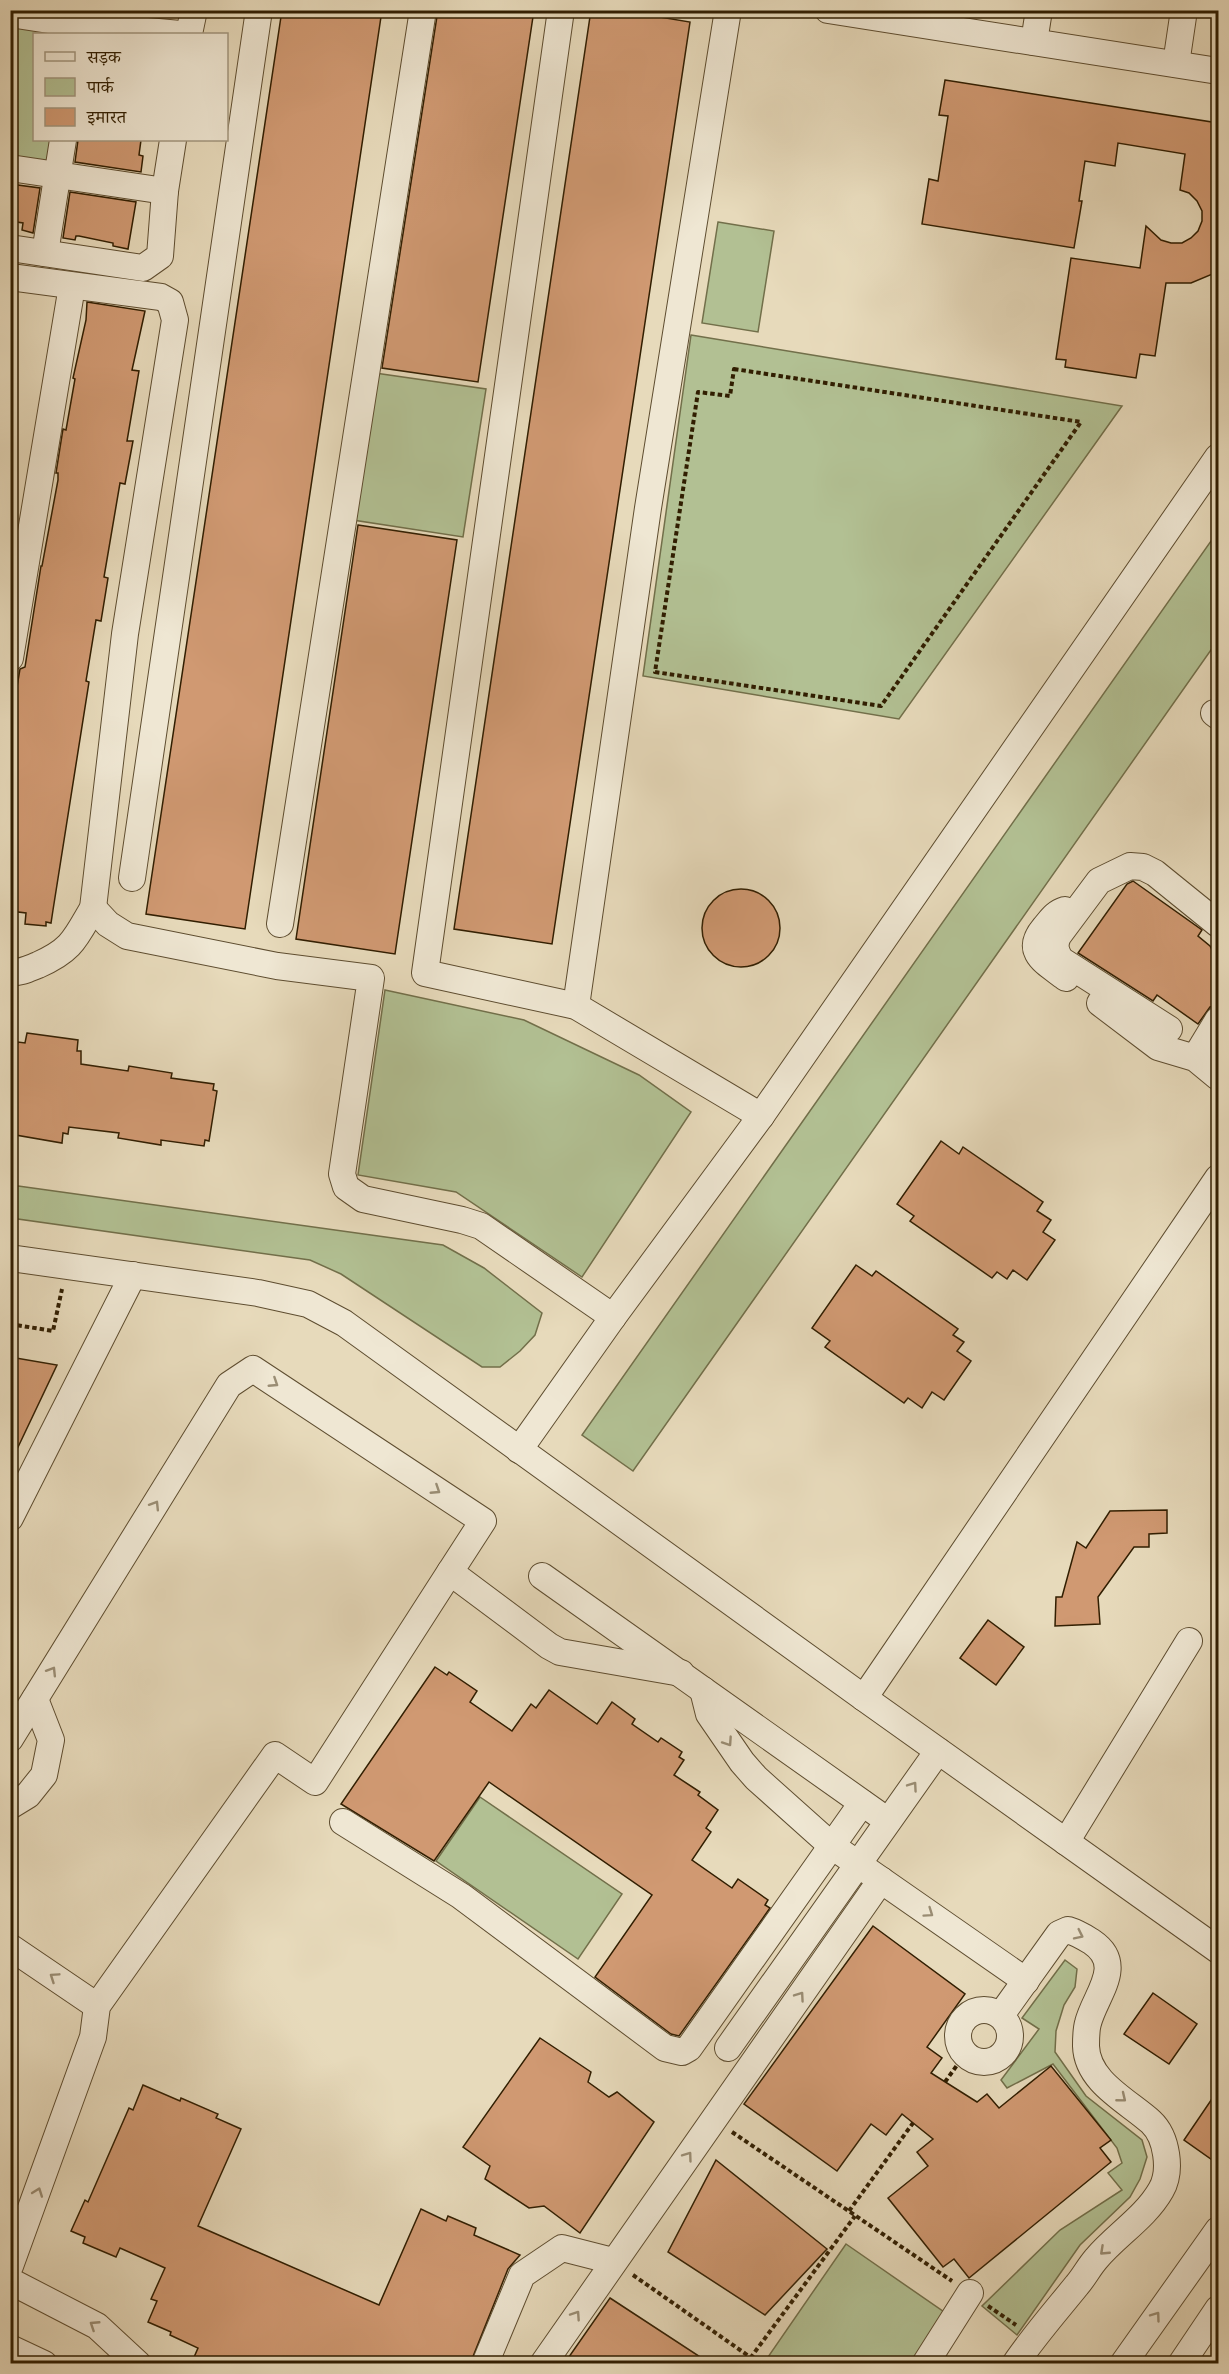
<svg xmlns="http://www.w3.org/2000/svg" width="1229" height="2374" font-family="'Libre Caslon Text','Noto Serif Devanagari',serif">
	<style>
		.green { fill: #b2c093; stroke: #726f4a; stroke-width: 1.5 }
		.building { fill: #d09972; stroke: #311e01; stroke-width: 1.5 }
		.lines { fill: none; stroke-linecap: round; stroke-linejoin: round }
		.minor-casing { stroke: #5e4d30; stroke-width: 28 }
		.path { stroke: #311e01; stroke-width: 4; stroke-dasharray: 4.5 3; stroke-linecap: butt }
		.minor { stroke: #efe7d3; stroke-width: 26 }
		.oneway { stroke: #9a8d74 }
	</style>
	<rect width="100%" height="100%" fill="#e7dabb"/>
	<filter id="stains"><feTurbulence type="fractalNoise" baseFrequency=".00333" numOctaves="4"/><feColorMatrix values="0 0 0 0 .2 0 0 0 0 .09 0 0 0 0 .02 0 0 0 .5 -.17"/></filter>
	<radialGradient id="worn" r=".72"><stop offset=".6" stop-color="#630" stop-opacity="0"/><stop offset="1" stop-color="#630" stop-opacity=".3"/></radialGradient>
	<!-- green -->
	<g class="green">
		<path d="M10 24 69 34H34V140H54L50 163 11 157Z"/>
		<path d="M718 222 774 231 758 332 702 323Z"/>
		<path d="M691 335 1122 406 899 719 643 676Z"/>
		<path d="M375 373 486 389 463 537 353 520Z"/>
		<path d="M1218 531V640L633 1471 582 1435Z"/>
		<path d="M385 990 524 1020 639 1075 691 1112 582 1277 456 1192 358 1175Z"/>
		<path d="M11 1185 443 1245 484 1268 542 1313 535 1335 520 1351 500 1367H482L341 1274 310 1260 11 1218Z"/>
		<path d="M480 1797 622 1894 578 1959 436 1861Z"/>
		<path d="M1065 1960 1077 1969 1075 1987 1064 2005 1056 2031 1055 2052 1086 2096 1142 2140 1147 2157 1140 2179 1130 2197 1080 2245 1017 2335 982 2306 1060 2230 1122 2190 1108 2173 1122 2163 1117 2148 1053 2064 1007 2088 1001 2080 1039 2029 1022 2018Z"/>
		<path d="M846 2244 947 2314 913 2363 778 2364 768 2357Z"/>
	</g>
	<!-- building -->
	<g class="building">
		<path d="M282 10H382L245 929 146 914Z"/>
		<path d="M438 10H534L478 382 382 368Z"/>
		<path d="M591 10H618L690 22 552 944 454 929Z"/>
		<path d="M945 80 1218 123V269L1215 273 1191 283H1166L1155 356 1140 354 1136 378 1065 367 1066 360 1056 359 1071 258 1140 268 1146 226 1161 240 1171 243H1182L1191 238 1198 231 1202 221V211L1197 201 1189 193 1180 190 1185 154 1118 143 1115 166 1085 161 1079 201H1082L1074 248 922 224 929 179 938 181 948 116 939 115Z"/>
		<path d="M78 140H141L139 155 143 156 141 172 75 162Z"/>
		<path d="M10 184 40 188 33 233 22 230 23 223 10 221Z"/>
		<path d="M70 192 136 202 128 249 113 246V243L79 236H76L75 240 63 238Z"/>
		<path d="M87 302 145 311 132 370 139 371 127 441H133L125 484 120 483 104 577 108 578 101 621 96 620 86 681 89 682 53 910 51 923 46 922V926L25 924 26 913 10 911V729L20 669 25 667 41 566H42L58 480V473H56L63 429 66 430 75 379 73 378 86 320Z"/>
		<path d="M358 525 457 540 395 954 296 939Z"/>
		<path d="M1133 881 1202 930 1198 936 1210 946 1218 961V1005L1210 1007 1198 1024 1157 995 1153 1001 1078 953 1127 884Z"/>
		<circle cx="741" cy="928" r="39"/>
		<path d="M27 1033 78 1040 77 1051H81V1064L128 1071 129 1066 172 1073 171 1078 214 1084 213 1090 217 1091 209 1141 205 1140 204 1146 161 1140V1145L118 1138 119 1133 69 1127 68 1134 63 1133 62 1143 10 1134V1055L14 1056 18 1042 25 1043Z"/>
		<path d="M941 1141 959 1154 963 1147 1043 1202 1037 1211 1051 1220 1043 1232 1055 1240 1027 1280 1013 1270 1007 1279 997 1272 992 1278 910 1221 914 1216 897 1204Z"/>
		<path d="M856 1265 872 1276 876 1271 958 1329 953 1335 964 1342 957 1351 971 1361 944 1400 932 1392 922 1408 908 1398 904 1403 825 1347 830 1341 812 1328Z"/>
		<path d="M10 1357 57 1365 10 1464Z"/>
		<path d="M1167 1510V1533L1149 1534V1547H1134L1098 1597 1100 1624 1055 1626 1056 1597H1062L1077 1542 1086 1548 1110 1511Z"/>
		<path d="M988 1620 1024 1647 996 1685 960 1658Z"/>
		<path d="M435 1667 447 1675 449 1672 477 1691 470 1702 512 1731 531 1704 536 1708 549 1690 597 1724 612 1702 635 1719 632 1724 658 1742 661 1738 682 1752 679 1757 684 1760 674 1775 700 1792 698 1795 718 1810 706 1828 711 1832 692 1860 732 1888 738 1879 768 1900 765 1905 770 1908 679 2036 671 2034 595 1977 652 1895 489 1782 434 1861 341 1804Z"/>
		<path d="M873 1926 965 1994 927 2047 942 2058 931 2073 977 2102 987 2094 999 2108 1051 2066 1111 2140 1100 2148 1111 2162 969 2278 954 2259 943 2267 888 2198 928 2166 917 2152 933 2139 902 2114 886 2135 871 2124 837 2171 744 2104Z"/>
		<path d="M1153 1993 1197 2024 1169 2064 1124 2034Z"/>
		<path d="M540 2038 591 2072 588 2082 609 2097 617 2092 654 2122 580 2233 544 2206 529 2208 485 2179 490 2166 463 2147Z"/>
		<path d="M143 2085 180 2101 181 2098 218 2114 216 2118 241 2129 198 2226 379 2305 421 2209 446 2221 448 2216 476 2228 474 2235 520 2255 508 2269 470 2364H191L198 2348 170 2335 171 2332 148 2322 157 2301 151 2299 165 2268 120 2248 116 2257 83 2243 85 2237 71 2231 85 2200 88 2202 129 2108 133 2110Z"/>
		<path d="M1218 2090V2164L1184 2140Z"/>
		<path d="M716 2160 827 2249 765 2315 668 2252Z"/>
		<path d="M610 2298 711 2364H564Z"/>
	</g>
	<g class="lines">
		<!-- minor casing -->
		<g class="minor-casing">
			<g id="minor">
				<path d="M561 10 425 973 576 1006 761 1116"/>
				<path d="M828 10 1218 71"/>
				<path d="M10 14 81 25 180 34"/>
				<path d="M189 34 194 10"/>
				<path d="M1034 42 1039 10"/>
				<path d="M1176 64 1184 10"/>
				<path d="M10 168 165 191"/>
				<path d="M10 248 143 268 160 256 165 191 173 140"/>
				<path d="M45 253 63 140"/>
				<path d="M10 277 161 297 170 302 175 320 125 634 93 908C75 939 72 950 38 965 28 969 21 973 10 972"/>
				<path d="M10 658 72 286"/>
				<path d="M1214 713 1218 716"/>
				<path d="M132 878 259 10"/>
				<path d="M93 908 108 924 127 936 277 966 371 978 342 1174 346 1187 363 1199 462 1220 481 1226 613 1317"/>
				<path d="M1065 910C1055 913 1051 920 1044 928 1023 953 1047 963 1066 978"/>
				<path d="M280 924 423 10"/>
				<path d="M1100 1003 1158 1047 1195 1058 1218 1077"/>
				<path d="M576 1006 648 508 728 10"/>
				<path d="M1169 1029 1061 960C1055 951 1054 945 1058 936L1099 881 1130 866 1143 867 1155 873 1218 924"/>
				<path d="M1195 1058 1218 1020"/>
				<path d="M10 1258 258 1293 308 1304 344 1323 864 1698 1218 1950"/>
				<path d="M519 1450 613 1317 761 1116 1218 457"/>
				<path d="M10 1518 133 1275"/>
				<path d="M542 1576 888 1821"/>
				<path d="M703 1690 709 1714 742 1762 756 1778 832 1846 1026 1981"/>
				<path d="M864 1698 1218 1178"/>
				<path d="M10 1739 229 1385 253 1369 483 1521 450 1572 549 1646 560 1652 681 1673"/>
				<path d="M10 1806 28 1795 44 1775 51 1740 35 1699"/>
				<path d="M343 1822 461 1896 665 2048 682 2052 689 2048 862 1803"/>
				<path d="M1066 1842 1189 1641"/>
				<path d="M10 1947 97 2006"/>
				<circle cx="984" cy="2036" r="26"/>
				<path d="M1001 2015 1059 1934 1068 1930C1078 1933 1084 1937 1092 1942 1126 1965 1095 1995 1088 2023 1086 2030 1086 2039 1086 2046 1087 2082 1128 2101 1151 2122 1167 2137 1172 2171 1161 2190 1145 2218 1116 2235 1096 2259 1089 2267 1084 2277 1077 2285 1056 2311 1034 2336 1015 2364"/>
				<path d="M728 2048 938 1751"/>
				<path d="M10 2266 93 2037 97 2006 275 1755 315 1782 450 1572"/>
				<path d="M10 2281 97 2326 138 2364"/>
				<path d="M10 2348 44 2364"/>
				<path d="M485 2364 522 2275 562 2248 613 2261"/>
				<path d="M543 2364 881 1880"/>
				<path d="M925 2364 970 2293"/>
				<path d="M1123 2364 1218 2230"/>
				<path d="M1181 2364 1218 2309"/>
			</g>
		</g>
		<!-- path -->
		<g class="path">
			<path d="M734 369 1081 422 881 706 655 672 698 392 730 396Z"/>
			<path d="M10 1324 53 1331 62 1289"/>
			<path d="M945 2082 965 2054"/>
			<path d="M732 2132 952 2281"/>
			<path d="M849 2211 913 2123"/>
			<path d="M633 2275 760 2364"/>
			<path d="M988 2306 1016 2325"/>
			<path d="M746 2364 855 2216"/>
		</g>
		<!-- minor -->
		<use href="#minor" class="minor"/>
	</g>
	<!-- one-way arrows -->
	<defs><path id="oneway-chevron" d="M-2-3.5L2.5 0L-2 3.5" fill="none" stroke-width="1.6" stroke-linecap="round" stroke-linejoin="round" transform="scale(1.5)"/></defs>
	<g class="oneway">
		<use href="#oneway-chevron" transform="translate(274 1383) rotate(33)"/>
		<use href="#oneway-chevron" transform="translate(436 1490) rotate(33)"/>
		<use href="#oneway-chevron" transform="translate(155 1505) rotate(-58)"/>
		<use href="#oneway-chevron" transform="translate(52 1671) rotate(-58)"/>
		<use href="#oneway-chevron" transform="translate(728 1742) rotate(56)"/>
		<use href="#oneway-chevron" transform="translate(913 1786) rotate(-55)"/>
		<use href="#oneway-chevron" transform="translate(929 1913) rotate(35)"/>
		<use href="#oneway-chevron" transform="translate(1079 1935) rotate(26)"/>
		<use href="#oneway-chevron" transform="translate(54 1977) rotate(-146)"/>
		<use href="#oneway-chevron" transform="translate(800 1996) rotate(-55)"/>
		<use href="#oneway-chevron" transform="translate(1122 2098) rotate(39)"/>
		<use href="#oneway-chevron" transform="translate(688 2156) rotate(-54)"/>
		<use href="#oneway-chevron" transform="translate(38 2192) rotate(-70)"/>
		<use href="#oneway-chevron" transform="translate(1104 2251) rotate(137)"/>
		<use href="#oneway-chevron" transform="translate(576 2315) rotate(-56)"/>
		<use href="#oneway-chevron" transform="translate(1156 2316) rotate(-54)"/>
		<use href="#oneway-chevron" transform="translate(94 2325) rotate(-147)"/>
	</g>
	<!-- margin -->
	<rect width="1229" height="2374" fill="none" stroke="#e7dabb" stroke-width="36"/>
	<rect x="12" y="12" width="1205" height="2350" fill="none" stroke="#311e01" stroke-width="3"/>
	<rect x="18" y="18" width="1193" height="2338" fill="none" stroke="#311e01" stroke-width="1.5"/>
	<!-- legend -->
	<rect x="33" y="33" width="195" height="108" fill="#efe7d3" stroke="#a3977f" stroke-width="1.5"/>
	<rect x="45" y="52" width="30" height="9" fill="#efe7d3" stroke="#a3977f" stroke-width="1.5"/>
	<text x="87" y="63" font-size="18" fill="#311e01">सड़क</text>
	<rect x="45" y="78" width="30" height="18" fill="#b2c093" stroke="#a3977f" stroke-width="1.5"/>
	<text x="87" y="93" font-size="18" fill="#311e01">पार्क</text>
	<rect x="45" y="108" width="30" height="18" fill="#d09972" stroke="#a3977f" stroke-width="1.5"/>
	<text x="87" y="123" font-size="18" fill="#311e01">इमारत</text>
	<rect width="100%" height="100%" filter="url(#stains)"/>
	<rect width="100%" height="100%" fill="url(#worn)"/>
</svg>
